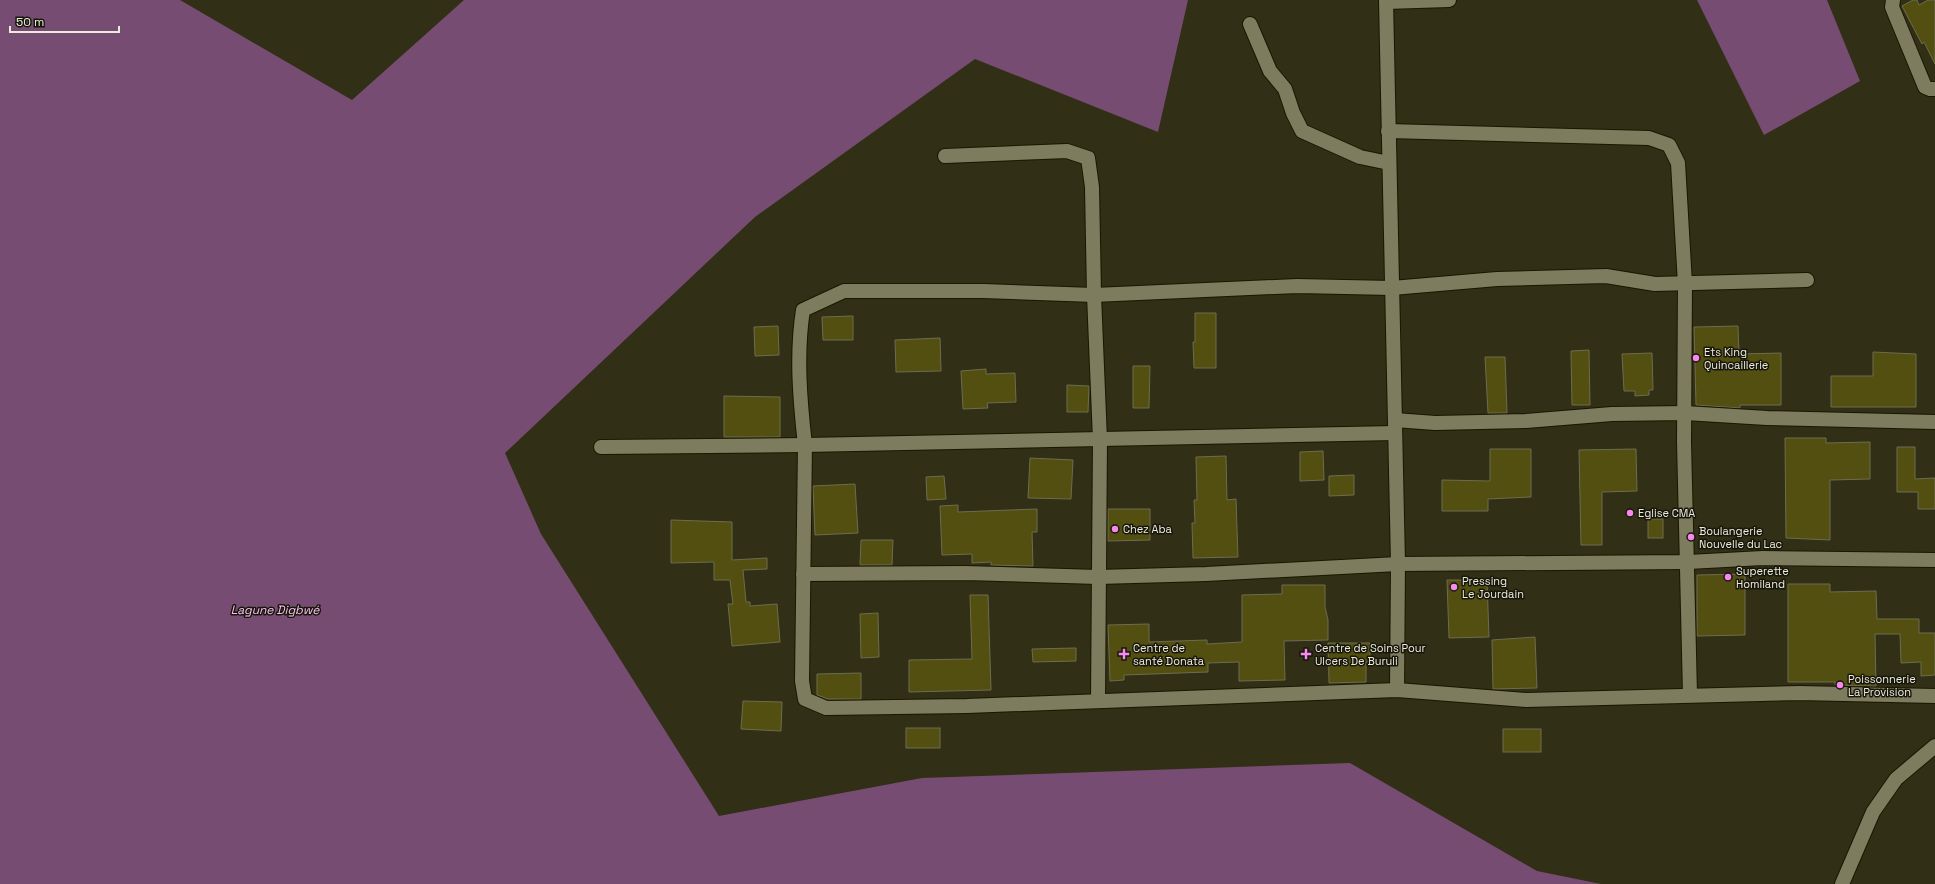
<svg xmlns="http://www.w3.org/2000/svg" width="1935" height="884" font-family="'Space Grotesk',sans-serif">
	<style>
		.water { fill: #774c72 }
		.building { fill: #534f11; stroke: #6e6c50 }
		.lines { fill: none; stroke-linecap: round; stroke-linejoin: round }
		.minor-casing { stroke: #191700; stroke-width: 16 }
		.minor { stroke: #7d7c5f; stroke-width: 14 }
		.poi-dot { fill: #f788ec; stroke: #17160b; stroke-width: 1.5 }
		.labels { text-anchor: middle; stroke-width: 3; stroke-linejoin: round; paint-order: stroke }
		.poi-label { font-size: 11px; fill: #edecdc; stroke: #17160b; text-anchor: start }
		.water-label { font-size: 12px; font-style: italic; fill: #f9c2f2; stroke: #17160b }
	</style>
	<rect width="100%" height="100%" fill="#312f15"/>
	<!-- water -->
	<g class="water">
		<path d="M0 0H180L352 100 464 0H1188L1158 132 975 59 755 217 505 453 541 534 719 816 922 778 1350 763 1537 871 1601 884H0Z"/>
		<path d="M1697 0H1827L1860 81 1764 135Z"/>
	</g>
	<!-- building -->
	<g class="building">
		<path d="M1913 0H1917L1919 5 1928 0H1935V64L1924 42 1922 44 1902 6Z"/>
		<path d="M1195 313H1216V368H1194L1193 342H1195Z"/>
		<path d="M853 316V340H823L822 317Z"/>
		<path d="M778 326 779 355 755 356 754 327Z"/>
		<path d="M1738 326 1739 354 1781 353V405H1740V408L1696 405 1694 327Z"/>
		<path d="M940 338 941 371 896 372 895 340Z"/>
		<path d="M1589 350 1590 405H1572L1571 351Z"/>
		<path d="M1873 352 1916 354V407H1831V376H1873Z"/>
		<path d="M1652 353 1653 390H1649V395L1635 396V391H1624L1622 354Z"/>
		<path d="M1485 357H1505L1507 413H1488Z"/>
		<path d="M1133 366H1150L1149 408H1133Z"/>
		<path d="M986 369V374L1015 373 1016 402 987 403 988 408 963 409 961 371Z"/>
		<path d="M1067 385 1089 386 1088 412H1067Z"/>
		<path d="M724 396 780 397V437H724Z"/>
		<path d="M1785 438H1826V443L1870 442V479L1830 480V540L1786 538Z"/>
		<path d="M1897 447H1915V479L1935 478V509H1918V492H1897Z"/>
		<path d="M1490 449H1531V497L1488 499V511H1442V480L1490 481Z"/>
		<path d="M1636 449 1637 491 1602 492V545H1581L1579 450Z"/>
		<path d="M1323 451 1324 480 1300 481V452Z"/>
		<path d="M1226 456 1227 500 1236 499 1238 557 1193 558 1192 523H1195L1194 500H1197L1196 457Z"/>
		<path d="M1030 458 1073 460 1071 499 1028 498Z"/>
		<path d="M1354 475V495L1329 496V476Z"/>
		<path d="M944 476 946 499 927 500 926 477Z"/>
		<path d="M855 484 858 533 815 535 813 486Z"/>
		<path d="M958 505V512L1037 509V532H1032L1033 566 991 565V562L972 563V554L942 555 940 506Z"/>
		<path d="M1108 509H1150V540L1108 541Z"/>
		<rect x="1648" y="519" width="15" height="19"/>
		<path d="M671 520 732 522V560L767 558V569L743 570 746 602H750V606L777 604 780 642 732 646 728 604H733L730 580H714V562L671 563Z"/>
		<path d="M861 540H893L892 565H860Z"/>
		<path d="M1745 574V635L1697 636V575Z"/>
		<path d="M1447 580H1487L1489 637 1449 638Z"/>
		<path d="M1788 584H1830V592L1876 591 1877 619H1919V633H1935V675L1921 676V662L1901 663 1900 634H1875L1876 686 1835 685V682H1788Z"/>
		<path d="M1282 585H1325V607L1328 620V640L1284 641 1285 680 1239 681V662L1208 663V672L1124 675V680L1110 681 1108 625 1149 624V642L1207 640V644L1242 642V595L1282 594Z"/>
		<path d="M970 595H988L991 690 909 692V660L972 659Z"/>
		<path d="M878 613 879 657 861 658 860 614Z"/>
		<path d="M1535 637 1537 688 1493 689 1492 640Z"/>
		<path d="M1328 643H1370V662H1366V682L1329 683Z"/>
		<path d="M1076 648V661L1033 662 1032 649Z"/>
		<path d="M861 673V699H828L817 695V674Z"/>
		<path d="M743 701 782 702 781 731 741 729Z"/>
		<rect x="906" y="728" width="34" height="20"/>
		<rect x="1503" y="729" width="38" height="23"/>
	</g>
	<g class="lines">
		<!-- minor casing -->
		<g class="minor-casing">
			<g id="minor">
				<path d="M1386 0 1398 564 1397 690"/>
				<path d="M1893 0 1892 7 1925 87 1930 89H1935"/>
				<path d="M1386 2 1449 0"/>
				<path d="M1250 24 1270 71 1285 89 1293 113 1302 131 1360 157 1389 163"/>
				<path d="M1388 131 1649 138 1669 145 1678 163 1685 284 1684 442 1690 695"/>
				<path d="M945 156 1067 151 1088 158 1092 187 1094 295 1100 440 1098 700"/>
				<path d="M1807 280 1655 284 1606 276 1497 279 1392 288 1297 286 1094 295 983 291H844L803 310C796 354 800 401 805 445L802 681 805 699 826 708 967 706 1397 690 1526 700 1799 693 1935 696"/>
				<path d="M1395 420 1435 423 1526 421 1612 414 1685 413 1767 418 1935 422"/>
				<path d="M601 447 805 445 1395 433"/>
				<path d="M803 574 965 573 1098 577 1206 574 1398 564 1688 562 1763 558 1935 560"/>
				<path d="M1842 884 1873 812 1896 779 1935 746"/>
			</g>
		</g>
		<!-- minor -->
		<use href="#minor" class="minor"/>
	</g>
	<!-- markers -->
	<g class="poi-dot">
		<circle cx="1696" cy="358" r="4"/>
		<circle cx="1630" cy="513" r="4"/>
		<circle cx="1115" cy="529" r="4"/>
		<circle cx="1691" cy="537" r="4"/>
		<circle cx="1728" cy="577" r="4"/>
		<circle cx="1454" cy="587" r="4"/>
		<path d="M1122 648h4v4h4v4h-4v4h-4v-4h-4v-4h4z"/>
		<path d="M1304 648h4v4h4v4h-4v4h-4v-4h-4v-4h4z"/>
		<circle cx="1840" cy="685" r="4"/>
	</g>
	<g class="labels">
		<!-- poi labels -->
		<g class="poi-label">
			<text x="1704" y="356">Ets King<tspan x="1704" dy="13">Quincaillerie</tspan></text>
			<text x="1638" y="517">Eglise CMA</text>
			<text x="1123" y="533">Chez Aba</text>
			<text x="1699" y="535">Boulangerie<tspan x="1699" dy="13">Nouvelle du Lac</tspan></text>
			<text x="1736" y="575">Superette<tspan x="1736" dy="13">Homiland</tspan></text>
			<text x="1462" y="585">Pressing<tspan x="1462" dy="13">Le Jourdain</tspan></text>
			<text x="1133" y="652">Centre de<tspan x="1133" dy="13">santé Donata</tspan></text>
			<text x="1315" y="652">Centre de Soins Pour<tspan x="1315" dy="13">Ulcers De Buruli</tspan></text>
			<text x="1848" y="683">Poissonnerie<tspan x="1848" dy="13">La Provision</tspan></text>
		</g>
		<!-- water labels -->
		<g class="water-label">
			<text x="275" y="614">Lagune Digbwé</text>
		</g>
	</g>
	<!-- scale -->
	<path d="M10 26v6h109v-6" fill="none" stroke="#edecdc" stroke-width="2"/>
	<text x="16" y="26" font-size="12" fill="#edecdc" stroke="#17160b" stroke-width="3" paint-order="stroke">50 m</text>
</svg>
